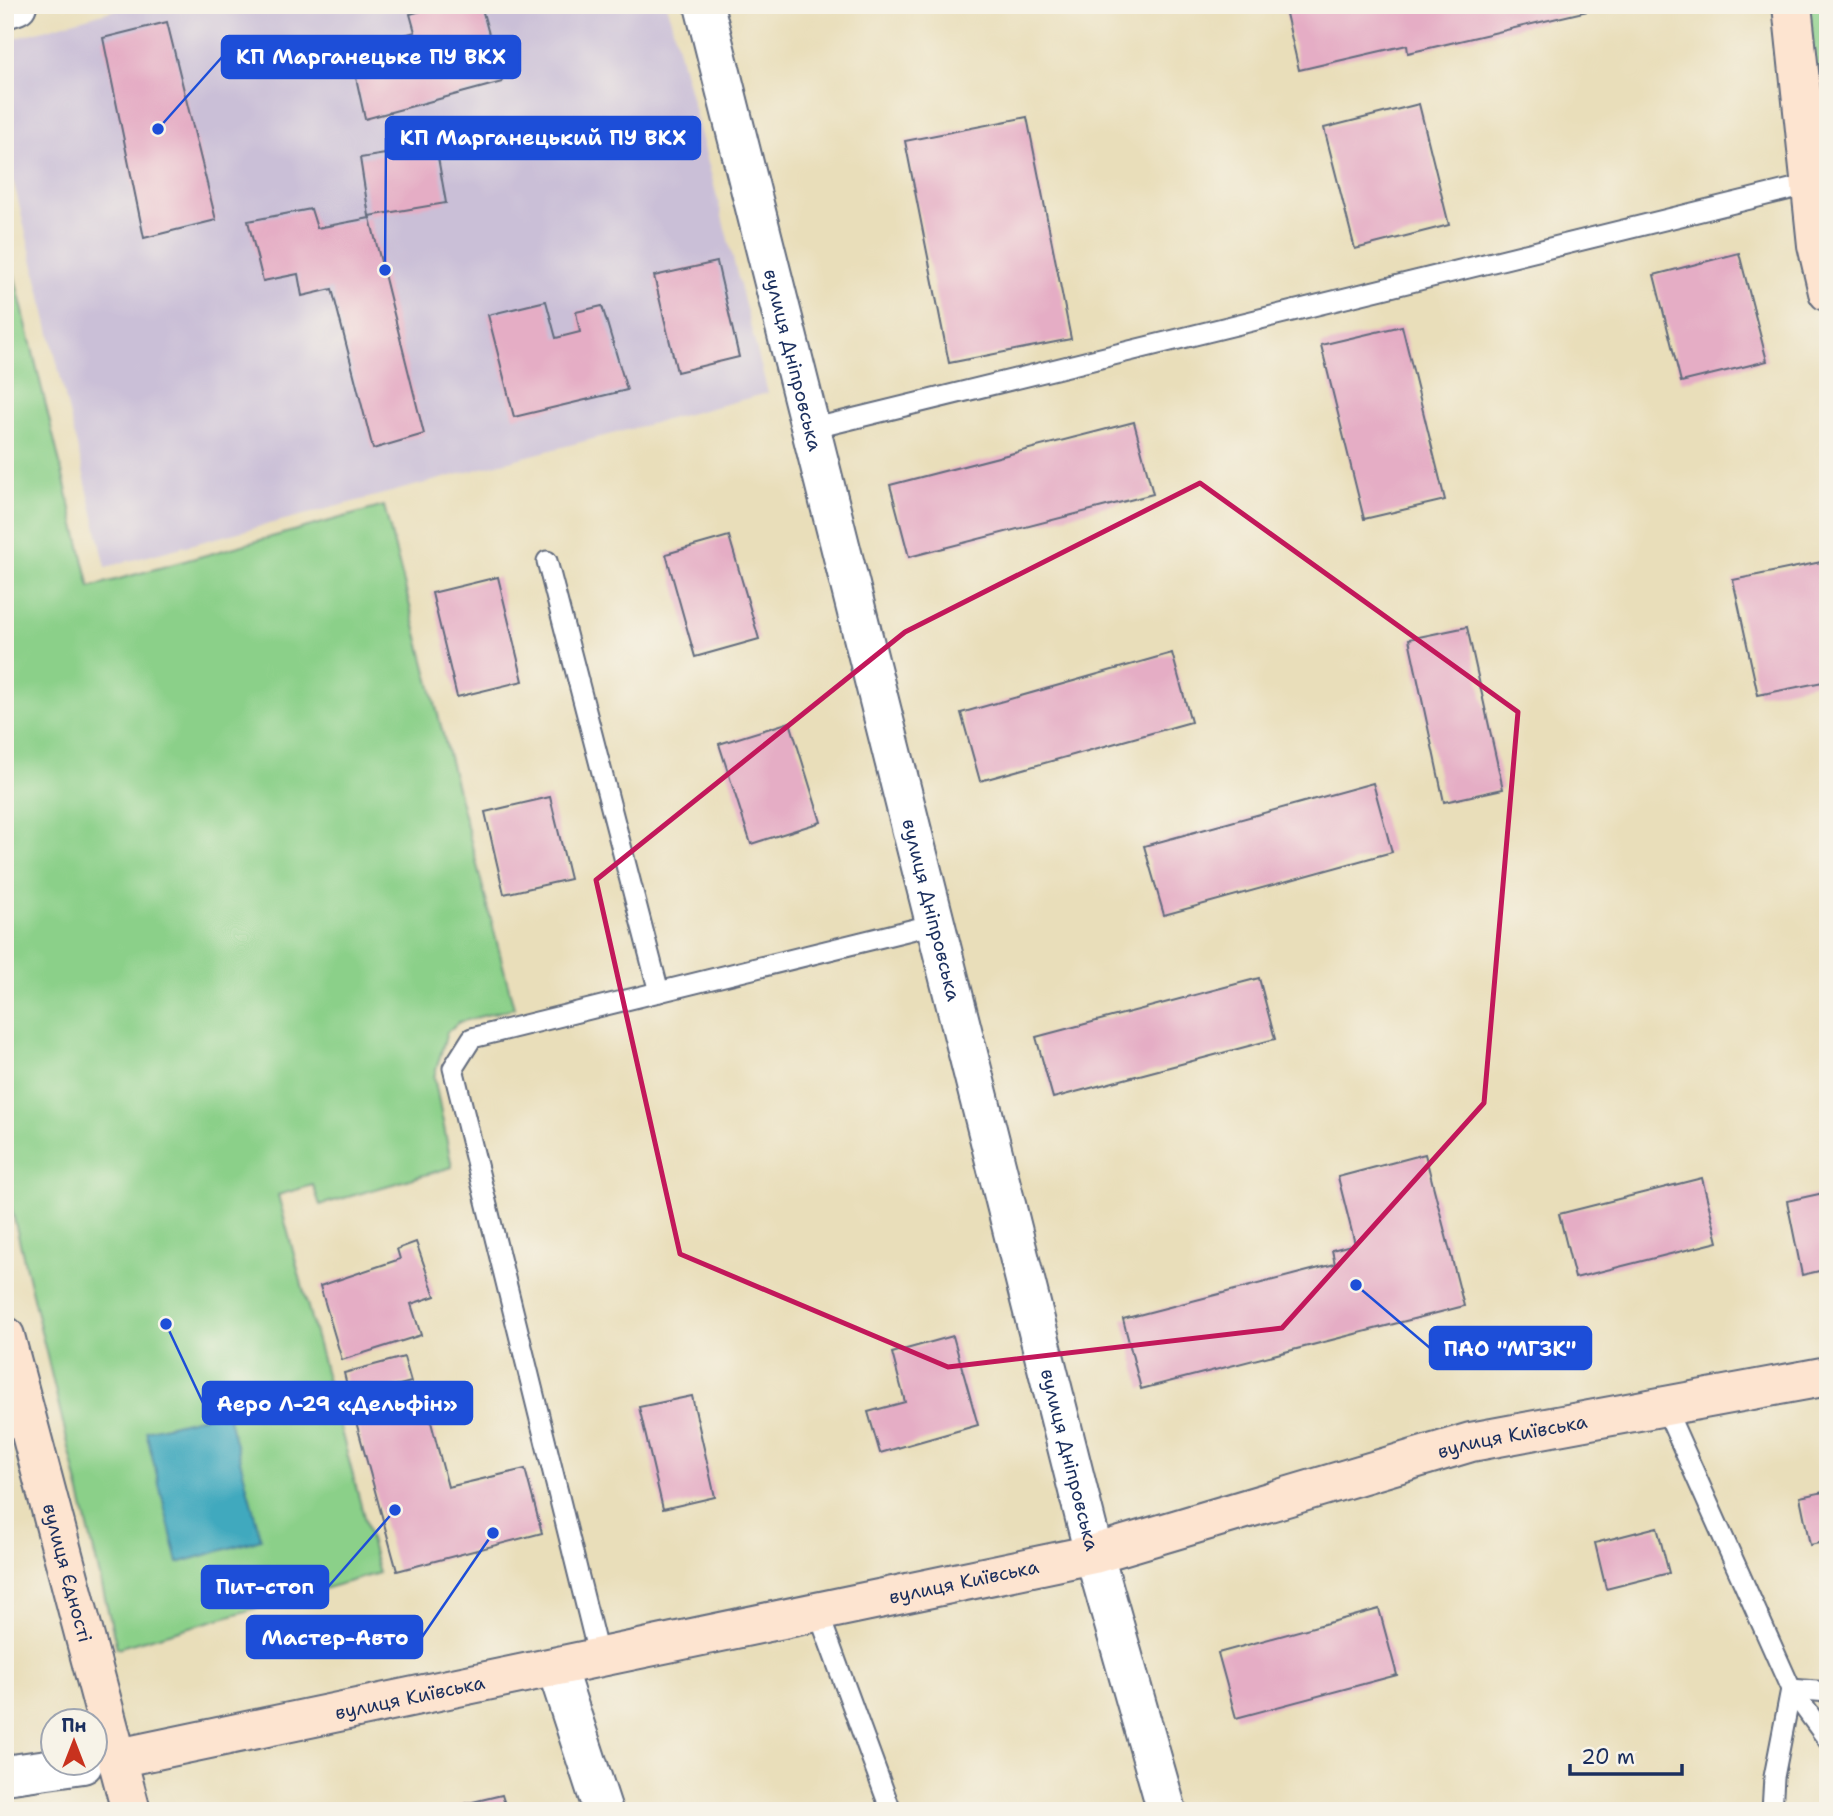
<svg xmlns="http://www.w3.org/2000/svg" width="1833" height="1816" font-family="'Shantell Sans',sans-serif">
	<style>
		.industrial { fill: #cabfd7 }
		.green { fill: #8bd089; stroke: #538074; stroke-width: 2 }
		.water { fill: #3fa9be; stroke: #2d6c8e; stroke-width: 2 }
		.building { fill: #e5adc5 }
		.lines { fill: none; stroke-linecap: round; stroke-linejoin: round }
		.lane-casing { stroke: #636c7e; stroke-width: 23 }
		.street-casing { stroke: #636c7e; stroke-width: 42 }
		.secondary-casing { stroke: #636c7e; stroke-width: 42 }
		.lane { stroke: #fff; stroke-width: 19 }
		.street { stroke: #fff; stroke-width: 38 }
		.secondary { stroke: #fde4d0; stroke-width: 38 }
		.marked { fill: none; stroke: #c2185b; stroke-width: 5; stroke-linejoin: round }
		.labels { text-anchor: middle; stroke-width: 7; stroke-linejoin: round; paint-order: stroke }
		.street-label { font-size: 19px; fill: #1b2f5e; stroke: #f7f3e8 }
		.leader { fill: none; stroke: #1d4ed8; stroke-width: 2.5 }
		.callout-dot { fill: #1d4ed8; stroke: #f7f3e8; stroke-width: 2.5 }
		.callout { fill: #1d4ed8; stroke: #1d4ed8; stroke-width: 2.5 }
		.callout-label { font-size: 21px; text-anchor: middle; font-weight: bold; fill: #fff }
	</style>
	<rect width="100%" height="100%" fill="#f7f3e8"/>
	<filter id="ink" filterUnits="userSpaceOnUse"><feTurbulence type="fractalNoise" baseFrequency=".0143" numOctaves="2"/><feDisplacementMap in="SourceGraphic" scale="14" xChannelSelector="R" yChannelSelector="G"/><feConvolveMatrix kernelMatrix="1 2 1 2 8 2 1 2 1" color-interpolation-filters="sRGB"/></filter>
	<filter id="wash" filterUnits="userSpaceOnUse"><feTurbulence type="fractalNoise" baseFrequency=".00686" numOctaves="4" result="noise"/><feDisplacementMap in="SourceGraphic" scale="28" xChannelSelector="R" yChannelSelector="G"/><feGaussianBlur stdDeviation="1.57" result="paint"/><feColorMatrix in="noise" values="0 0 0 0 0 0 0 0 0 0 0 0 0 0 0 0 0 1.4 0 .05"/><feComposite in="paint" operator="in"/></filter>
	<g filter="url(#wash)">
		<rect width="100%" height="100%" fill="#e9deba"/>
		<!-- industrial -->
		<path class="industrial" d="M132 5H667L768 393 106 567 5 146V41Z"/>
		<!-- green -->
		<g class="green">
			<path d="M1792 5H1828V292Z"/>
			<path d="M5 237 90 587 384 506 514 1008 459 1022 447 1032 434 1077 452 1167 320 1205 313 1185 278 1195 379 1573 117 1648 5 1181Z"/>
		</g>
		<!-- water -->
		<path class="water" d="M227 1411 261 1539 178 1563 146 1431Z"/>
		<g id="blocks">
			<!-- building -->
			<g class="building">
				<path d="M443 5H481L502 82 365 119 350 50 415 32 410 14Z"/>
				<path d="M1284 5H1609V6L1408 53 1407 45 1299 70Z"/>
				<path d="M167 22 216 220 144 238 103 38Z"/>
				<path d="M1419 104 1449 225 1355 249 1324 128Z"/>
				<path d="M1027 117 1071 339 949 363 905 141Z"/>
				<path d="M436 146 446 203 369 216 360 158Z"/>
				<path d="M311 209 317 228 370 218 424 434 373 449 332 289 302 296 298 274 263 281 248 221Z"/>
				<path d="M1739 253 1767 361 1681 382 1654 275Z"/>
				<path d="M717 262 739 357 677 372 654 276Z"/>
				<path d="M546 301 556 338 580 332 576 312 602 306 627 390 514 417 488 315Z"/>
				<path d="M1402 326 1445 500 1364 519 1321 345Z"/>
				<path d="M1134 422 1153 494 909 557 890 485Z"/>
				<path d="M729 536 759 639 695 657 666 554Z"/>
				<path d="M1826 561 1828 681 1758 695 1733 580Z"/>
				<path d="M498 577 523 681 457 697 432 593Z"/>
				<path d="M1467 627 1503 789 1444 802 1409 639Z"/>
				<path d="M1172 653 1191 722 980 781 961 713Z"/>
				<path d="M790 722 821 822 751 844 719 744Z"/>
				<path d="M1373 783 1392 852 1164 915 1144 846Z"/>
				<path d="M550 797 570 879 504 894 485 812Z"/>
				<path d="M1259 978 1275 1039 1053 1098 1036 1037Z"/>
				<path d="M1425 1154 1464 1306 1141 1389 1123 1319 1335 1264 1332 1250 1355 1244 1338 1177Z"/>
				<path d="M1702 1178 1718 1242 1575 1278 1559 1214Z"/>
				<path d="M1828 1192V1269L1802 1275 1787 1201Z"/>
				<path d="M416 1242 435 1296 411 1304 421 1335 342 1360 320 1286 400 1259 397 1249Z"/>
				<path d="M953 1336 978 1425 880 1453 868 1412 905 1402 892 1353Z"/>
				<path d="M404 1357 411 1382 350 1398 344 1373Z"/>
				<path d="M692 1396 715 1497 663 1509 639 1407Z"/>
				<path d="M425 1399 448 1487 525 1469 542 1533 397 1571 355 1418Z"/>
				<path d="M1828 1491V1541L1810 1545 1800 1497Z"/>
				<path d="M1657 1527 1669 1573 1606 1589 1595 1543Z"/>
				<path d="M1379 1609 1397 1675 1236 1718 1218 1653Z"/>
				<path d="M502 1795 507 1811H439V1810Z"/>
			</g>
		</g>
	</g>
	<g filter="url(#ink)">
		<use href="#blocks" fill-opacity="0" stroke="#636c7e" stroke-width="2"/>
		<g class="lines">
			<!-- lane casing -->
			<g class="lane-casing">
				<g id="lane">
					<path d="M811 429 1811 184"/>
					<path d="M547 561 659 992"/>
					<path d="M1664 1405 1791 1689 1774 1777 1772 1811"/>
					<path d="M818 1612 891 1811"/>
					<path d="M599 1658 453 1068 472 1038 935 924"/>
					<path d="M1791 1689 1828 1740"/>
					<path d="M1791 1689 1828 1692"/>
				</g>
			</g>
			<!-- street casing -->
			<g class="street-casing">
				<g id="street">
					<path id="s1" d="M704 5 1094 1554 1167 1811"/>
					<path d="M5 9 17 5"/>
					<path d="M556 1667 603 1811"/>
					<path d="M5 1775 83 1764"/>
				</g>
			</g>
			<!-- secondary casing -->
			<g class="secondary-casing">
				<g id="secondary">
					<path d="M1792 5 1817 245 1828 292"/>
					<path id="s2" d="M5 1336 131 1811"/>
					<path id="s3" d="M118 1758 1094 1554 1471 1442 1828 1376"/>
				</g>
			</g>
			<!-- lane -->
			<use href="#lane" class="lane"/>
			<!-- street -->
			<use href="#street" class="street"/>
			<!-- secondary -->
			<use href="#secondary" class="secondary"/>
		</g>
	</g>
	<!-- marked area -->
	<path class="marked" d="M1200 483 1518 712 1484 1103 1282 1328 948 1367 680 1254 596 880 905 632Z"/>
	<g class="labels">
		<!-- street labels -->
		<g class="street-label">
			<text dy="7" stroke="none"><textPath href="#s1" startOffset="366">вулиця Дніпровська</textPath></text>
			<text dy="7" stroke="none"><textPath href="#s1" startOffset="933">вулиця Дніпровська</textPath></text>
			<text dy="7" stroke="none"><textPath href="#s3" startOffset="1432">вулиця Київська</textPath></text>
			<text dy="7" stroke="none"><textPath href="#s1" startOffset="1500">вулиця Дніпровська</textPath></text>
			<text dy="7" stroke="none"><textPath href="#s2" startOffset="245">вулиця Єдності</textPath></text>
			<text dy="7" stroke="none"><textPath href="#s3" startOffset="864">вулиця Київська</textPath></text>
			<text dy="7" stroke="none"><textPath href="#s3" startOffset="298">вулиця Київська</textPath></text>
		</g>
	</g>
	<!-- callouts -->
	<path class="leader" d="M158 129L222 57M385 270L386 138M1356 1285L1430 1348M166 1324L203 1403M395 1510L328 1587M493 1533L422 1637"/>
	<g class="callout-dot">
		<circle cx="158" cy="129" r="7"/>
		<circle cx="385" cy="270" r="7"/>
		<circle cx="1356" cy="1285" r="7"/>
		<circle cx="166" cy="1324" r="7"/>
		<circle cx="395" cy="1510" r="7"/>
		<circle cx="493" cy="1533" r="7"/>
	</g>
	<g class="callout">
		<rect x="222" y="36" width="298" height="42" rx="7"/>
		<rect x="386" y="117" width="314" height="42" rx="7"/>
		<rect x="1430" y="1327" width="161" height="42" rx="7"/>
		<rect x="203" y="1382" width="269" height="42" rx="7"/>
		<rect x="202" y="1566" width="126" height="42" rx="7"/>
		<rect x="247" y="1616" width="175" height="42" rx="7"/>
	</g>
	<g class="callout-label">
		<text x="371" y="64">КП Марганецьке ПУ ВКХ</text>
		<text x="543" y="145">КП Марганецький ПУ ВКХ</text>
		<text x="1510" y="1356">ПАО "МГЗК"</text>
		<text x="337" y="1411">Аеро Л-29 «Дельфін»</text>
		<text x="265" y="1594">Пит-стоп</text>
		<text x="335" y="1645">Мастер-Авто</text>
	</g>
	<!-- margin -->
	<rect width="1833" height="1816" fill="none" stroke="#f7f3e8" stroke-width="28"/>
	<!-- north arrow -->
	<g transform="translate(74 1742)"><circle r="33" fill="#f7f3e8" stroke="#9fa5b1" stroke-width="2"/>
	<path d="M0-5L12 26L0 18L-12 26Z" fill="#c8321e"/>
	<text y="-10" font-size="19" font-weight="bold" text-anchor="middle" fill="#1b2f5e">Пн</text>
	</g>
	<!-- scale -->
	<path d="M1570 1764v10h112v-10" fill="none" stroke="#1b2f5e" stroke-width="3.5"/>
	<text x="1581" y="1764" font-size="21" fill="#1b2f5e" stroke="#f7f3e8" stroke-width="5" paint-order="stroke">20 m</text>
</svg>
